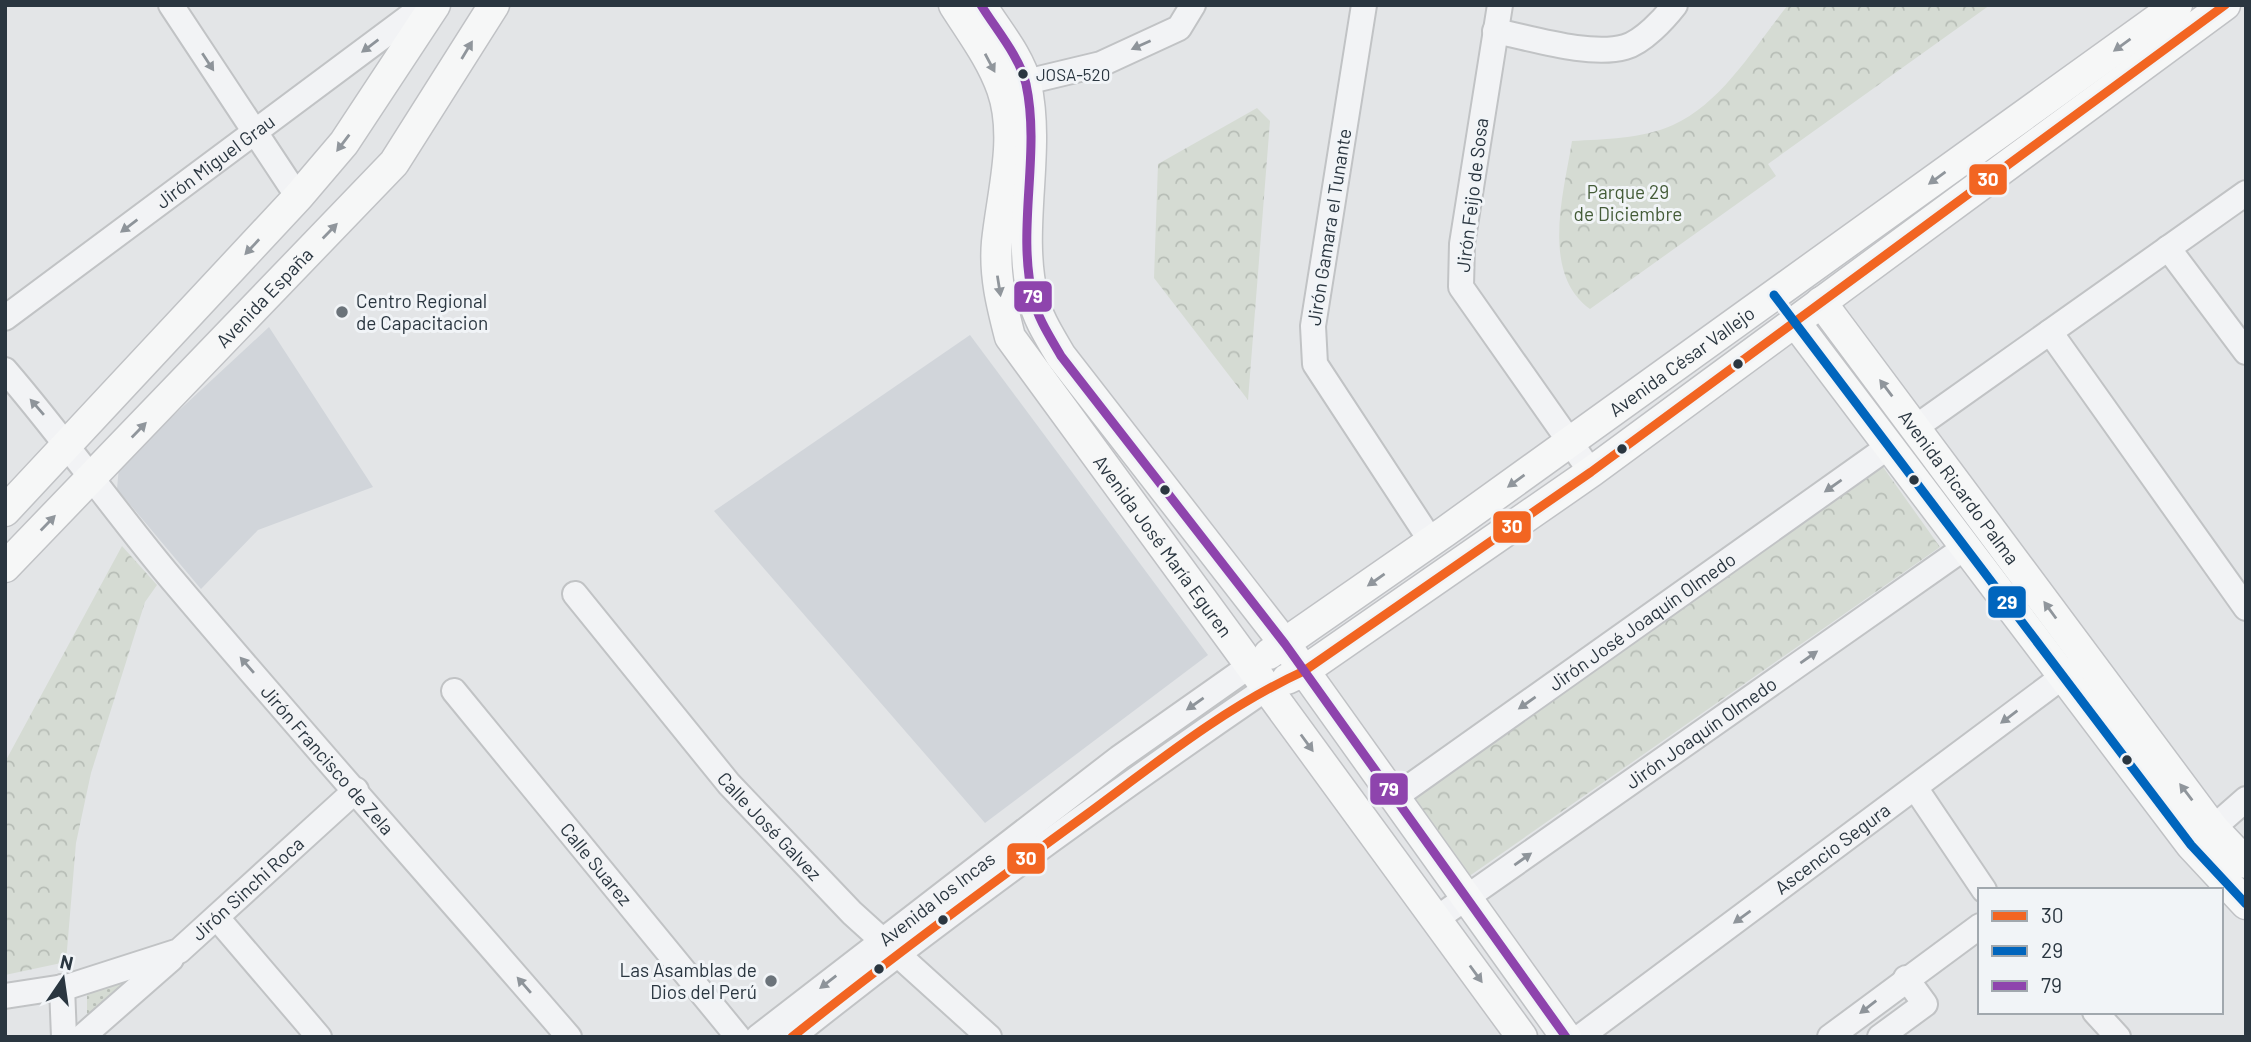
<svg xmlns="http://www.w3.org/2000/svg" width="2251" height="1042" font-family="Barlow,sans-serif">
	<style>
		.built { fill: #d1d5da }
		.grass { fill: url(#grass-dots) }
		.park { fill: url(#park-crowns) }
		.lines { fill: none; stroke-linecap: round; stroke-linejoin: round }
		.minor-casing { stroke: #c1c3c5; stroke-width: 28 }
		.major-casing { stroke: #c0c2c5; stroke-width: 33 }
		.minor { stroke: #f2f3f5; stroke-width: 24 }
		.major { stroke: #f6f7f7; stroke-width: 30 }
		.bus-1-casing { stroke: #f1f4f7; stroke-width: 14 }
		.bus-2-casing { stroke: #f1f4f7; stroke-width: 14 }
		.bus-3-casing { stroke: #f1f4f7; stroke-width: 14 }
		.bus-1 { stroke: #f26522; stroke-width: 9 }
		.bus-2 { stroke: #0065bd; stroke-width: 9 }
		.bus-3 { stroke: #8e44ad; stroke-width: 9 }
		.oneway { fill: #8e949a }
		.oneway2 { fill: #90969c }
		.bus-dot { fill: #2a3640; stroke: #f1f4f7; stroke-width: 2.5 }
		.poi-dot { fill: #6b737a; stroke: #f1f4f7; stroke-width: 2.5 }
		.labels { text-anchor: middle; stroke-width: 6; stroke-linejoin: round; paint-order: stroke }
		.bus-label { font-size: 17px; fill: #2a3640; stroke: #f1f4f7; text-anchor: start }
		.street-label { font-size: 19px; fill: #2a3640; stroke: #f1f4f7 }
		.park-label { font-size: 19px; fill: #445c38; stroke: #f1f4f7 }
		.poi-label { font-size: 19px; fill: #2a3640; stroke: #f1f4f7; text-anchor: start }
		.line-badge { stroke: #f1f4f7; stroke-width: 2.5 }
		.badge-label { font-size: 19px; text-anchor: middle; font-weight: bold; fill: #fff }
	</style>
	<defs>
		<pattern id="grass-dots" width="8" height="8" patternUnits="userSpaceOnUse" patternTransform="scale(1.75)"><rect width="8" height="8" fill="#d5dbd3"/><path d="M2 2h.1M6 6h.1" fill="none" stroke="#b7bdb6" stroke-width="1.8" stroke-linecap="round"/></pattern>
		<pattern id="park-crowns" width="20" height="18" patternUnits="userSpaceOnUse" patternTransform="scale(1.75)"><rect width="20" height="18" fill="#d5dbd3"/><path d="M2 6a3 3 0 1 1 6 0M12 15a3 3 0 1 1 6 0" fill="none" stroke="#b7bdb6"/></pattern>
	</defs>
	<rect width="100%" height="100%" fill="#e3e5e7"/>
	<!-- built -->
	<g class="built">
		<path d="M269 327 373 487 258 530 201 589 117 489 119 466Z"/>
		<path d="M970 335 1208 655 985 823 714 511Z"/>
	</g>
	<!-- grass -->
	<path class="grass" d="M134 979 87 1020V991Z"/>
	<!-- park -->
	<g class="park">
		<path d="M1788 5H1990L1768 164 1776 176 1590 309C1540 273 1564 192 1572 141 1605 139 1641 139 1673 125 1723 102 1754 47 1788 5Z"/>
		<path d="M1257 108 1270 121 1248 400 1154 278 1158 164Z"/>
		<path d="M1883 467 1940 547 1468 877 1409 795Z"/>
		<path d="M122 546 157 585 145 602 91 773 76 843 66 962 5 975V762Z"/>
	</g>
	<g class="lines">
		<!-- minor casing -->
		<g class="minor-casing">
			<g id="minor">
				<path d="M171 5 298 197"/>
				<path d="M1364 5 1313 326 1315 364 1431 541"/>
				<path d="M1500 5 1462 244 1461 287 1591 472"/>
				<path d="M1495 31C1531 38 1590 57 1625 47 1643 42 1664 19 1675 5"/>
				<path d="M1026 82 1101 64 1179 28 1193 5"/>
				<path d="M2168 248 2246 352"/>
				<path id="s1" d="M5 318 425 5"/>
				<path d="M2050 332 2246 608"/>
				<path id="s2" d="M5 370C63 437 113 509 170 577 301 732 436 883 569 1037"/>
				<path d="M1916 427 2246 193"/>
				<path id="s3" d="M575 594 729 784 852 913 989 1037"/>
				<path id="s4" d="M454 691 738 1037"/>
				<path d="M1916 789 1984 890"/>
				<path id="s5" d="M1395 797 1888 447"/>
				<path d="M2213 828 2246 799"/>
				<path d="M218 919 319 1037"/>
				<path id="s6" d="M1436 919 1967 546"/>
				<path d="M62 987 64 1037"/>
				<path id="s7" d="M5 996 70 986 179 951 356 790"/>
				<path d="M2095 1012 2118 1037"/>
				<path d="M82 1037 171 959"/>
				<path id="s8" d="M758 1037 1119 758 1251 665"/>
				<path d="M792 1037C946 914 1105 799 1267 688"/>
				<path id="s9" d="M1580 1037 2077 666"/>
				<path d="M1830 1037 1980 926"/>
				<path d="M1880 1037 1925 1004 1906 978"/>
			</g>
		</g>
		<!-- major casing -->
		<g class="major-casing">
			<g id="major">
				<path id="s10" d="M954 5C971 32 991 58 1002 89 1019 137 1002 193 997 242 994 275 1002 306 1010 337L1522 1037"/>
				<path d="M981 5C995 28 1020 57 1026 84 1041 154 1016 228 1033 298 1038 319 1050 337 1061 356L1285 644 1566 1037"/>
				<path id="s11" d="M1821 302 2213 828 2246 863"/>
				<path d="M1795 322 2191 845 2246 904"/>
				<path d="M5 511 298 197 344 143 435 5"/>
				<path id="s12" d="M5 567 394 163 494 5"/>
				<path id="s13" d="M1269 654 1446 531 2177 5"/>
				<path d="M1287 679 1304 671 1591 472 2225 5"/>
			</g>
		</g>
		<!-- minor -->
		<use href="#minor" class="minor"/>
		<!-- major -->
		<use href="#major" class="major"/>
		<!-- bus-1 casing -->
		<g class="bus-1-casing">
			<path id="bus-1" d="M792 1037C888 960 987 887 1086 815 1155 764 1225 707 1304 671L1591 472 2225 5"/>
		</g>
		<!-- bus-2 casing -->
		<g class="bus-2-casing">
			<path id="bus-2" d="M1774 295 2191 845 2246 904"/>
		</g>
		<!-- bus-3 casing -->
		<g class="bus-3-casing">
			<path id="bus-3" d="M981 5C995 28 1020 57 1026 84 1041 154 1016 228 1033 298 1038 319 1050 337 1061 356L1285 644 1566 1037"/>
		</g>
		<!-- bus-1 -->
		<use href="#bus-1" class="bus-1"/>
		<!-- bus-2 -->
		<use href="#bus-2" class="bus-2"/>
		<!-- bus-3 -->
		<use href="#bus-3" class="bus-3"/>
	</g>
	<!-- one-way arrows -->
	<defs><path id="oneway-solid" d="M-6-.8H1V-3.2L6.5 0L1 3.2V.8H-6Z" transform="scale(1.75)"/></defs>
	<g class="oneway">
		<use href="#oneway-solid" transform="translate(1141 45) rotate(156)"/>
		<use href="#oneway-solid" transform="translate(370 46) rotate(143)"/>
		<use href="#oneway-solid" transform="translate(208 62) rotate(57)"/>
		<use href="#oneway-solid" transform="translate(129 226) rotate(143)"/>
		<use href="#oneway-solid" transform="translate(37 407) rotate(-131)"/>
		<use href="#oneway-solid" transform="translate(1833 486) rotate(145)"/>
		<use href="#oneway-solid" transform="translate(1809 657) rotate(-35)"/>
		<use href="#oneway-solid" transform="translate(247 665) rotate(-131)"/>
		<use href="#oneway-solid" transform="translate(1527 703) rotate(145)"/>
		<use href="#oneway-solid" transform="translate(1195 704) rotate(145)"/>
		<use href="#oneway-solid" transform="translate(2009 717) rotate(143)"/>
		<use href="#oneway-solid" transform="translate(1523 859) rotate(-35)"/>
		<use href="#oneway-solid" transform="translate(1742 917) rotate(144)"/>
		<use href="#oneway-solid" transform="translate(828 982) rotate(142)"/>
		<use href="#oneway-solid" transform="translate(524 985) rotate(-131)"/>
		<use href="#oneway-solid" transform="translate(1868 1007) rotate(142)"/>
	</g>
	<g class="oneway2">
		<use href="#oneway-solid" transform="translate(2122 45) rotate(144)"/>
		<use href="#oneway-solid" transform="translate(467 50) rotate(-59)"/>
		<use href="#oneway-solid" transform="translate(990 63) rotate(62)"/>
		<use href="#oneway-solid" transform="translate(343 143) rotate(127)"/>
		<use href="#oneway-solid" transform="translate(1937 178) rotate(144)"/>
		<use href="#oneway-solid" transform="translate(330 231) rotate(-46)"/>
		<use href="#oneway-solid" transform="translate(252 247) rotate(133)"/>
		<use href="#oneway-solid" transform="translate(999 286) rotate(81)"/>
		<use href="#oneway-solid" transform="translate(1886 388) rotate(-127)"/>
		<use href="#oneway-solid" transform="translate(139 430) rotate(-46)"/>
		<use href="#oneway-solid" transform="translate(1516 481) rotate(144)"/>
		<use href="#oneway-solid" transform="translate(48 523) rotate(-46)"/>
		<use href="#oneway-solid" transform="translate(1376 580) rotate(145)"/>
		<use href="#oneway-solid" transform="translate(2050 610) rotate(-126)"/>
		<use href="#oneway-solid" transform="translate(1307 743) rotate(54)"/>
		<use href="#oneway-solid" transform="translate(2186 792) rotate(-127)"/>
		<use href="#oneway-solid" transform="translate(1476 974) rotate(54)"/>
	</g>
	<!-- markers -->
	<g class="bus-dot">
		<circle cx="1023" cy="74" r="6"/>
		<circle cx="1738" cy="364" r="6"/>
		<circle cx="1622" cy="449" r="6"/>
		<circle cx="1914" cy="480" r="6"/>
		<circle cx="1165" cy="490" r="6"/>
		<circle cx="2127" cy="760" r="6"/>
		<circle cx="943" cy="920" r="6"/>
		<circle cx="879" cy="969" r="6"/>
	</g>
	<g class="poi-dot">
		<circle cx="342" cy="312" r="7"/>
		<circle cx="771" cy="981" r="7"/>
	</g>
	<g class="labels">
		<!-- bus labels -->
		<g class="bus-label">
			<text x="1036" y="81">JOSA-520</text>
		</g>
		<!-- street labels -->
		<g class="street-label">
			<text dy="7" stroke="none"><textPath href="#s1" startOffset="262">Jirón Miguel Grau</textPath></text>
			<text transform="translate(1472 195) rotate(-83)" y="7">Jirón Feijo de Sosa</text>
			<text transform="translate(1329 227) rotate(-81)" y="7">Jirón Gamara el Tunante</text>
			<text dy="7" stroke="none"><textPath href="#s12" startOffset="374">Avenida España</textPath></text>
			<text dy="7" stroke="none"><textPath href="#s13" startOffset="506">Avenida César Vallejo</textPath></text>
			<text dy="7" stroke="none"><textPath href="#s11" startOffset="231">Avenida Ricardo Palma</textPath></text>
			<text dy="7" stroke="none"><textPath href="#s10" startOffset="607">Avenida José María Eguren</textPath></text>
			<text dy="7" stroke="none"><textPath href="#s5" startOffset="303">Jirón José Joaquín Olmedo</textPath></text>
			<text dy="7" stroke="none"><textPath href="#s6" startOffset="324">Jirón Joaquín Olmedo</textPath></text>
			<text dy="7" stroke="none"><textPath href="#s2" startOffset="506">Jirón Francisco de Zela</textPath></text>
			<text dy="7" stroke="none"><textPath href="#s3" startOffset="303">Calle José Galvez</textPath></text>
			<text dy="7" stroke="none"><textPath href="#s9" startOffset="315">Ascencio Segura</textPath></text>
			<text dy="7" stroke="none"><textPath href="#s4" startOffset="224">Calle Suarez</textPath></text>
			<text dy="7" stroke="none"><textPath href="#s7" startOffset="273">Jirón Sinchi Roca</textPath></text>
			<text dy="7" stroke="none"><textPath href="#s8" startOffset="226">Avenida los Incas</textPath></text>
		</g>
		<!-- park labels -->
		<g class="park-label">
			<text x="1628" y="199">Parque 29<tspan x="1628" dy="22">de Diciembre</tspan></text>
		</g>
		<!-- poi labels -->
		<g class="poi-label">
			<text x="356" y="308">Centro Regional<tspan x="356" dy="22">de Capacitacion</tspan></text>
			<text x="757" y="977" text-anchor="end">Las Asamblas de<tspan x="757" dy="22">Dios del Perú</tspan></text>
		</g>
	</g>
	<g class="line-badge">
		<rect x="1968" y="163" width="40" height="33" rx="7" fill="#f26522"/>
		<rect x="1013" y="280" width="40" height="33" rx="7" fill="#8e44ad"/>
		<rect x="1492" y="510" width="40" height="34" rx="7" fill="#f26522"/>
		<rect x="1987" y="585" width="40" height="34" rx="7" fill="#0065bd"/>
		<rect x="1369" y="772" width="40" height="34" rx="7" fill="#8e44ad"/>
		<rect x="1006" y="842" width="40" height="33" rx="7" fill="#f26522"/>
	</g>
	<g class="badge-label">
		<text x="1988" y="186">30</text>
		<text x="1033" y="303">79</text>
		<text x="1512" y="533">30</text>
		<text x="2007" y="609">29</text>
		<text x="1389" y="796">79</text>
		<text x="1026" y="865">30</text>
	</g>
	<!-- border -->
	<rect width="2251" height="1042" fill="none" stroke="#2a3640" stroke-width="14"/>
	<!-- legend -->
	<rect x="1978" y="888" width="245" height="126" fill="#f1f4f7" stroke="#a1a8ae" stroke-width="2"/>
	<rect x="1992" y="911" width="35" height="10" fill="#f26522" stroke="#a1a8ae" stroke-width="2"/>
	<text x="2041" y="923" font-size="21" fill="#2a3640">30</text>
	<rect x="1992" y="946" width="35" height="10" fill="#0065bd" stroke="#a1a8ae" stroke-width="2"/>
	<text x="2041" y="958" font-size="21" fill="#2a3640">29</text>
	<rect x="1992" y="981" width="35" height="10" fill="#8e44ad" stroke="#a1a8ae" stroke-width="2"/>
	<text x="2041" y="993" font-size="21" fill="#2a3640">79</text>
	<!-- north arrow -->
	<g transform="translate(63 979) rotate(13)" stroke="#f1f4f7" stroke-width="5" paint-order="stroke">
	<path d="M0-5L12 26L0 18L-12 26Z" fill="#2a3640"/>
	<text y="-10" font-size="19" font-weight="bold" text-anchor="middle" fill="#2a3640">N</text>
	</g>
</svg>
